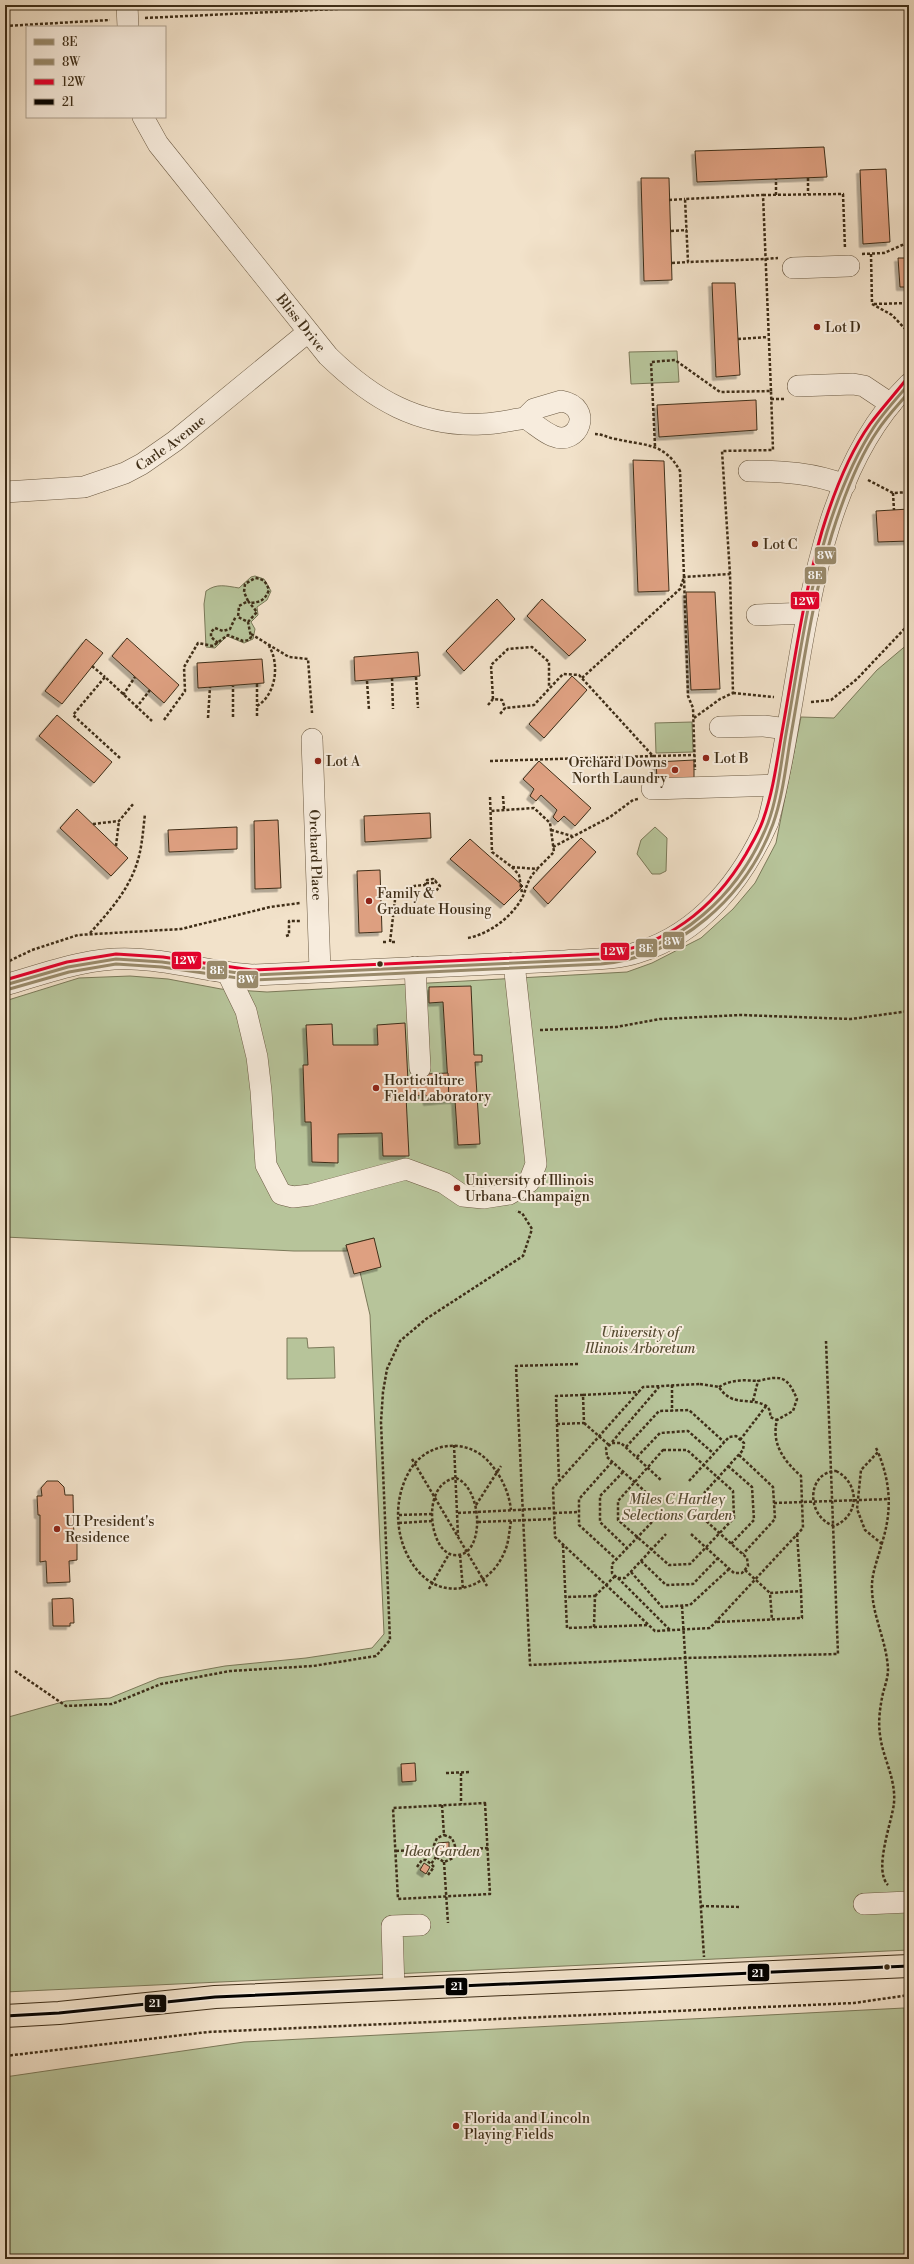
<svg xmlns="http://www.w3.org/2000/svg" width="914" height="2264" font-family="'Libre Bodoni',serif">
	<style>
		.green { fill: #b7c49a; stroke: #7b7959 }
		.building { fill: #dea081; stroke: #3f2e18; filter: url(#shadow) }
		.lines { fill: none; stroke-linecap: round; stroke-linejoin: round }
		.minor-casing { stroke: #6c5b44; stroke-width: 22 }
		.major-casing { stroke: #3f2e18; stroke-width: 24 }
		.path { stroke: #3f2e18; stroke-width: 2.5; stroke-dasharray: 3 2; stroke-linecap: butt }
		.minor { stroke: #f7ecdd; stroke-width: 21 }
		.major { stroke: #f2e2ca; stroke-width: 22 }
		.bus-1-casing { stroke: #f7ecdd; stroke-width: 6 }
		.bus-2-casing { stroke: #f7ecdd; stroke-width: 6 }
		.bus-3-casing { stroke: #f7ecdd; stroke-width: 6 }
		.bus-4-casing { stroke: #f7ecdd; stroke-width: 6 }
		.bus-1 { stroke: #998a6b; stroke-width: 3 }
		.bus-2 { stroke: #998a6b; stroke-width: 3 }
		.bus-3 { stroke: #e4002b; stroke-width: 3 }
		.bus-4 { stroke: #000; stroke-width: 3 }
		.poi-dot { fill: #8f2418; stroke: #f7ecdd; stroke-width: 1.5 }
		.bus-dot { fill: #3f2e18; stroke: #f7ecdd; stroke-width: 1.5 }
		.labels { text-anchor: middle; stroke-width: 4; stroke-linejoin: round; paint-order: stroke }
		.street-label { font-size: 14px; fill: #3f2e18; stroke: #f7ecdd }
		.poi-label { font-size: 14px; fill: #3f2e18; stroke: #f7ecdd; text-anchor: start }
		.park-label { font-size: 14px; font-style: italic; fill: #574c32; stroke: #f7ecdd }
		.line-badge { stroke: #f7ecdd; stroke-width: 1.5 }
		.badge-label { font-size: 11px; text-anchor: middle; font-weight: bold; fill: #fff }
	</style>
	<defs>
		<filter id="shadow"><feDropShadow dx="-3.5" dy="3.5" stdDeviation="0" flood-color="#0004"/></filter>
	</defs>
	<rect width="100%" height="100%" fill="#f2e2ca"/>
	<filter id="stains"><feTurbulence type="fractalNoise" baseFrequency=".005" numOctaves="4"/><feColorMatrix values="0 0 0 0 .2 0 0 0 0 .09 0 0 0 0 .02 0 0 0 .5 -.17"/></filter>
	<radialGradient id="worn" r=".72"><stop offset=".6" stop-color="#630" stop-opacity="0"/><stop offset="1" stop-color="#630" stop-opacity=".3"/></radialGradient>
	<!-- green -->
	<g class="green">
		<path d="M677 351 679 382 631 384 629 352Z"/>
		<path d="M255 576 264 579 271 591 267 600 257 607 258 615 251 622 255 629 253 639 244 643 227 636 215 648 206 647 204 604 206 591C217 583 226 586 239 588L251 577Z"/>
		<path d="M909 643V1950L5 1992V1718L66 1701 110 1698 159 1678 225 1666 306 1658 372 1648 384 1634 370 1315 360 1272 374 1238 346 1245 347 1251H294L5 1237V1001L79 978 130 976 168 979 221 989 267 992 627 972 652 963 701 938 733 909 755 883 776 843 801 717 834 718 877 670Z"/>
		<path d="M692 722 693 752 656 753 655 723Z"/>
		<path d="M655 827 667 838 666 871 660 874H652L637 854 641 840Z"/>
		<path d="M287 1338H307L308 1348 334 1347 335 1378 287 1379Z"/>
		<path d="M904 2008 909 2176V2259H5V2077L244 2042Z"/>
	</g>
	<!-- building -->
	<g class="building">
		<path d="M824 147 827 177 697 182 695 151Z"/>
		<path d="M886 169 890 242 863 244 860 170Z"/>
		<path d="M641 178H669L672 280 644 281Z"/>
		<path d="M898 258H909V287H900Z"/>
		<path d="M712 283H735L740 375 716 377Z"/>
		<path d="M756 400 757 430 659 437 657 405Z"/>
		<path d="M633 460 664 461 669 591 638 592Z"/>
		<path d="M909 509V541L878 542 876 511Z"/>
		<path d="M686 592H715L720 689 691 690Z"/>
		<path d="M497 599 515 619 464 671 446 651Z"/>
		<path d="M542 599 586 640 569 656 527 616Z"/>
		<path d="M127 638 179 685 164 703 112 656Z"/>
		<path d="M86 639 103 653 62 704 45 691Z"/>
		<path d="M418 652 420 676 355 681 354 657Z"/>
		<path d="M262 659 264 683 198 688 197 663Z"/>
		<path d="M572 676 587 690 544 738 529 724Z"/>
		<path d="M57 715 112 762 94 783 39 736Z"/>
		<path d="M694 760V778L657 779 656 762Z"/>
		<path d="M539 761 591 808 575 826 564 816 558 822 553 817 557 810 541 795 536 801 530 796 534 789 523 779Z"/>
		<path d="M77 809 128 858 111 876 60 828Z"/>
		<path d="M430 813 431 838 365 842 364 816Z"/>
		<path d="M278 820 281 888 255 889 254 821Z"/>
		<path d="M237 827V849L169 852 168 830Z"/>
		<path d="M581 838 596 852 548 904 533 888Z"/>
		<path d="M470 839 523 886 504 905 450 859Z"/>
		<path d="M380 870 382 932 359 933 357 871Z"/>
		<path d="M471 986 474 1055H482V1062H475L480 1144 458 1145 455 1100H449L443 1002 429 1003V987Z"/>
		<path d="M405 1023 408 1081 426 1079 427 1074 448 1073 449 1100 427 1102 426 1095 406 1096 409 1156H383L382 1133 338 1134V1163L312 1162 311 1122H305L303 1065H308L306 1025 332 1024 333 1045H378L377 1025Z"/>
		<path d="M374 1238 381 1267 354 1274 346 1245Z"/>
		<path d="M47 1481H58L64 1487 65 1495H73L74 1542H77V1560L69 1561 70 1582 47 1583 46 1561 40 1562V1515H38L37 1496H42L41 1488Z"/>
		<path d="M70 1598 73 1599 74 1623H70V1626H53L52 1599Z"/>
		<path d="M415 1763 416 1781 402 1782 401 1764Z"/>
		<path d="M449 1842V1853H438V1843Z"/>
		<path d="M424 1863 430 1867 426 1874 420 1870Z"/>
	</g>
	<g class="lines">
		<!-- minor casing -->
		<g class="minor-casing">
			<g id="minor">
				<path d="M127 5 128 27"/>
				<path id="s1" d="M143 117 158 144 328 356C372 399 419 427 482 424 496 424 511 420 525 418"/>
				<path d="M793 268 849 266"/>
				<path d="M798 386 853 384 864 386 891 404"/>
				<path d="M561 401C595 407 578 447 553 436 543 432 534 423 525 418L534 409Z"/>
				<path d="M749 471C783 471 813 473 845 485"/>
				<path id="s2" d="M5 492 84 487 125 473 142 464 175 441 308 332"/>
				<path d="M757 615 808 613"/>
				<path d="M720 727 764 726 787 729"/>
				<path id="s3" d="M312 739 320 971"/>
				<path d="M652 789 776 785"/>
				<path d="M415 967 420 1068"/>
				<path d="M228 974 246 1011 257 1057 261 1091 266 1165 281 1194 293 1197 310 1195 406 1169 444 1183 463 1196 483 1198 509 1194 529 1182 536 1164 514 963"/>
				<path d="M5 985C47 973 88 957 132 959 173 960 212 973 252 975L561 961C587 959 615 960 639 952 701 933 743 879 768 822 805 685 802 489 909 384"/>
				<path d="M864 1904 909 1902"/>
				<path d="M394 1989 392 1926 420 1925"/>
			</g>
		</g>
		<!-- major casing -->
		<g class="major-casing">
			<path id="major" d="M5 2016 59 2013 215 1997 909 1966"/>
		</g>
		<!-- path -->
		<g class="path">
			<path d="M145 18 421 5"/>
			<path d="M5 26 110 20"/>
			<path d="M808 178V194"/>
			<path d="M763 195 843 194 845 249"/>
			<path d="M776 195V179"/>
			<path d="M669 200 685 199"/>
			<path d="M671 231 687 230"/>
			<path d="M862 254 884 253 909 242"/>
			<path d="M871 254 872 304"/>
			<path d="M672 263 688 262"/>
			<path d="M872 304 892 315 909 333"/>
			<path d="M874 304 909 303"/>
			<path d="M738 339 768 337"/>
			<path d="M771 391 763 195 685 199 688 262 765 259 778 258"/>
			<path d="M771 399H785"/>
			<path d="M655 446 651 362 675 360 720 392 771 391 773 450 722 451 730 574"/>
			<path d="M868 480 893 493 909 492"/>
			<path d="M893 493 894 510"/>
			<path d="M248 601 244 592 245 584 255 578C264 579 266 582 269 590 265 600 261 602 250 603"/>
			<path d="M251 634 289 657 308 659 312 713"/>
			<path d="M218 643 211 637V632L215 628 223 631 230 629 236 616"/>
			<path d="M92 666 105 677"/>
			<path d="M416 677 418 708"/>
			<path d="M392 678 393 709"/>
			<path d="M582 678 680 589 684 577 680 471C664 442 645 446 616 439 608 438 603 434 595 434"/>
			<path d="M367 681 369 710"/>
			<path d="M257 684V706"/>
			<path d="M733 693 774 697"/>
			<path d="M123 695 135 677"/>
			<path d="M493 699 491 665 508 649 532 647 549 662V687"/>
			<path d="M811 702 831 700 857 679 909 624"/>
			<path d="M488 705 493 699 502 700 505 708 500 714"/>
			<path d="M136 708 150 690"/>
			<path d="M257 716V706C276 695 280 664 269 646"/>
			<path d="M233 717V686"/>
			<path d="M208 718 210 687"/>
			<path d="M694 718 720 699 733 693 730 574 684 577 688 696 693 708 695 770"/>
			<path d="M164 720 185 691 184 667 198 643 213 646 228 635 243 641 249 640 251 637 248 622 238 617 239 606 248 601 257 612 248 622"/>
			<path d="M653 756 695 755"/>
			<path d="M120 758 73 715 105 677 152 721"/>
			<path d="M490 761 653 756 579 675 563 674 534 705 505 708"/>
			<path d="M503 796 504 810"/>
			<path d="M490 797 492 852 512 867 537 869 554 852 550 823 534 808 491 811"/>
			<path d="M93 824 119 821 134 803"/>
			<path d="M551 830 572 836"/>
			<path d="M116 846 119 821"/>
			<path d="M553 847 610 817 633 800 638 799"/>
			<path d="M512 867 519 875 522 893"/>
			<path d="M426 883H433L436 880"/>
			<path d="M90 933C108 913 127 892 136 866 142 850 143 830 145 814"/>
			<path d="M286 936 289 935V921H300"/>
			<path d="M468 938C489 934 510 918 521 900 527 889 527 878 537 870"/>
			<path d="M383 942H388"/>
			<path d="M395 942H390L395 900 414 886 425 885 436 891 440 886 433 879 427 880 425 885"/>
			<path d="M5 963 32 950 78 935 181 929 270 907 300 903"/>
			<path d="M540 1030 616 1027 660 1019 741 1015 851 1019 909 1011"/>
			<path d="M578 1364 516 1366 530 1665 685 1658 838 1654 826 1341"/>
			<path d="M700 1384 719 1387C723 1393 726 1396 733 1399 744 1403 773 1398 770 1417L777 1420C771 1444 784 1461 801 1476L803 1528 710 1628 655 1631 555 1537 553 1488 643 1387Z"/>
			<path d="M672 1385V1411"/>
			<path d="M719 1387C732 1379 744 1380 758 1381"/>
			<path d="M583 1395 639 1392"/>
			<path d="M753 1401 758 1381C782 1375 787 1376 797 1399L793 1411 777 1420"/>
			<path d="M584 1423 609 1445"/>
			<path d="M557 1424 584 1423 583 1395 556 1396 559 1480"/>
			<path d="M740 1440 766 1406"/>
			<path d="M612 1442 659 1387"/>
			<path d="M454 1445 458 1536"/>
			<path d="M626 1447 659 1411 689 1410 724 1442"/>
			<path d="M876 1448 878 1452"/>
			<path d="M663 1450H687L733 1491 734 1518 690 1564 669 1565 618 1520V1501Z"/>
			<path d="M739 1455 773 1487 775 1519 743 1554"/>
			<path d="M637 1457 660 1433 688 1431 713 1453"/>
			<path d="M412 1459 487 1586"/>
			<path d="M612 1462 579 1499V1525L616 1559"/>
			<path d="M728 1466 752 1487 754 1520 731 1544"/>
			<path d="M836 1471C860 1483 860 1516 834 1526 805 1516 807 1472 836 1471Z"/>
			<path d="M623 1472 600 1496V1522L627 1548"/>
			<path d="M456 1478C484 1489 485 1559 454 1555 429 1553 420 1483 456 1478Z"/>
			<path d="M689 1481 729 1437 736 1436 744 1443 743 1450 704 1493"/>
			<path d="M650 1496 607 1457 606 1448 612 1443H621L662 1481"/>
			<path d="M774 1503 890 1499"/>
			<path d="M476 1505 501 1466"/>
			<path d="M458 1513 554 1508"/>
			<path d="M554 1513 579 1512"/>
			<path d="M399 1515 432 1514"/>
			<path d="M511 1521C509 1532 509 1543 504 1553 491 1584 453 1601 425 1578 396 1553 390 1505 409 1472 425 1442 466 1437 488 1461 501 1475 509 1492 511 1510"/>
			<path d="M478 1522 554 1519"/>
			<path d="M652 1522 612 1564V1573L617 1578H625L666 1534"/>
			<path d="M399 1523 432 1521"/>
			<path d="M691 1534 734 1573H742L748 1566 747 1558 705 1520"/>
			<path d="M797 1534 801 1591"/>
			<path d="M882 1544 865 1530 857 1509 861 1470 878 1452C891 1484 892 1511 882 1543 878 1559 871 1574 872 1590 873 1618 887 1642 888 1670 888 1677 885 1686 883 1693 880 1707 878 1721 880 1735 883 1759 896 1778 894 1803 892 1822 873 1870 888 1885"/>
			<path d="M563 1545 567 1628 594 1627 595 1596 565 1597"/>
			<path d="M460 1555 463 1589"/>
			<path d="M641 1561 666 1585 693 1584 718 1558"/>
			<path d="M745 1570 770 1593"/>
			<path d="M631 1572 662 1607 690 1605 729 1569"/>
			<path d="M618 1578 671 1631"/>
			<path d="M429 1589 449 1554"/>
			<path d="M595 1596 615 1576"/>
			<path d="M682 1606 704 1957"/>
			<path d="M717 1622 802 1618 801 1591 770 1593 772 1620"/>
			<path d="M594 1627 648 1625"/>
			<path d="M15 1671 66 1706 112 1704 161 1684 230 1671 313 1666 376 1656 390 1640 381 1422 383 1392 387 1369 400 1341 426 1319 523 1256 532 1229 522 1213 516 1211"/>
			<path d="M446 1773 471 1772"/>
			<path d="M461 1773V1804"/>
			<path d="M485 1803 490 1894 398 1899 393 1808Z"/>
			<path d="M442 1805 444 1835"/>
			<path d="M444 1835 452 1838 455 1846 453 1858 444 1862 436 1857 434 1845 437 1838Z"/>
			<path d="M455 1850 488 1848"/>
			<path d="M396 1851 434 1849"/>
			<path d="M444 1862 448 1923"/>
			<path d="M417 1867 422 1860H426L431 1864"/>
			<path d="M428 1875 434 1867 431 1864 436 1857"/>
			<path d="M701 1906 741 1907"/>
			<path d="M5 2056 208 2032 854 2003 909 1995"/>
		</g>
		<!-- minor -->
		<use href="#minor" class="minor"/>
		<!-- major -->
		<use href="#major" class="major"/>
		<!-- bus-1 casing -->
		<g class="bus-1-casing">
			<path id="bus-1" d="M5 985 68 967 116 959 162 962 252 975 601 959C678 952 740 894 768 823 778 796 781 762 786 734 798 667 807 598 827 532 838 497 853 459 874 427 884 412 897 398 909 384"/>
		</g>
		<!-- bus-2 casing -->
		<g class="bus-2-casing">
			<path id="bus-2" d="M6 990 69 972 116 964 162 967 252 980 601 964C679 957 746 897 773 824 783 796 786 764 791 735 803 668 812 600 832 534 843 499 857 460 878 430 887 416 899 404 909 392"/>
		</g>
		<!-- bus-3 casing -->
		<g class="bus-3-casing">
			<path id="bus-3" d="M5 980 67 962 116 954 163 957 252 970 600 954C664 948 714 909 746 854 752 843 759 832 763 820 773 792 777 761 782 732 794 665 803 597 822 531 833 495 848 455 870 424 881 409 894 395 905 381"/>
		</g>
		<!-- bus-4 casing -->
		<g class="bus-4-casing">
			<path id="bus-4" d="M5 2016 59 2013 215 1997 909 1966"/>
		</g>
		<!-- bus-1 -->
		<use href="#bus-1" class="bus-1"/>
		<!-- bus-2 -->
		<use href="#bus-2" class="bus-2"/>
		<!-- bus-3 -->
		<use href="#bus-3" class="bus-3"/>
		<!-- bus-4 -->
		<use href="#bus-4" class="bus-4"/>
	</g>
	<!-- markers -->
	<g class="poi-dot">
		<circle cx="817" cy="327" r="4"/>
		<circle cx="755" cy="544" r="4"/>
		<circle cx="706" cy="758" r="4"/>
		<circle cx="318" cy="761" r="4"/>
		<circle cx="675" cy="770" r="4"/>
		<circle cx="369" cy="901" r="4"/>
		<circle cx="376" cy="1088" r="4"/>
		<circle cx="457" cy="1188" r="4"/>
		<circle cx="57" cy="1529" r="4"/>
		<circle cx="456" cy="2126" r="4"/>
	</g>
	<g class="bus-dot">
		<circle cx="380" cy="964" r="3.5"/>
		<circle cx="887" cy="1967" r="3.5"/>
	</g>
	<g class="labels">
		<!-- street labels -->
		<g class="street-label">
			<text dy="5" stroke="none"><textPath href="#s1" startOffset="260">Bliss Drive</textPath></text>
			<text dy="5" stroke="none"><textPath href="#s2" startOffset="177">Carle Avenue</textPath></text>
			<text dy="5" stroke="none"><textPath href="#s3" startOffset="116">Orchard Place</textPath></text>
		</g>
		<!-- poi labels -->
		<g class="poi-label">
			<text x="825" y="332">Lot D</text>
			<text x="763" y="549">Lot C</text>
			<text x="714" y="763">Lot B</text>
			<text x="326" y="766">Lot A</text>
			<text x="667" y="767" text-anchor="end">Orchard Downs<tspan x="667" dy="16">North Laundry</tspan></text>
			<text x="377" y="898">Family &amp;<tspan x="377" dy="16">Graduate Housing</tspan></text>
			<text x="384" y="1085">Horticulture<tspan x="384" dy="16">Field Laboratory</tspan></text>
			<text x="465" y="1185">University of Illinois<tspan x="465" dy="16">Urbana-Champaign</tspan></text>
			<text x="65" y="1526">UI President's<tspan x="65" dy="16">Residence</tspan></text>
			<text x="464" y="2123">Florida and Lincoln<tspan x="464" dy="16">Playing Fields</tspan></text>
		</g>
		<!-- park labels -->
		<g class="park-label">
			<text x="640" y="1337">University of<tspan x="640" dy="16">Illinois Arboretum</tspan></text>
			<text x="677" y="1504">Miles C Hartley<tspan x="677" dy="16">Selections Garden</tspan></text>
			<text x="442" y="1856">Idea Garden</text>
		</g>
	</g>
	<g class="line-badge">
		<rect x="814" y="546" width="23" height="19" rx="4" fill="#998a6b"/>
		<rect x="804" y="566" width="23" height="19" rx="4" fill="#998a6b"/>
		<rect x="790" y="591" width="30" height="19" rx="4" fill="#e4002b"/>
		<rect x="662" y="931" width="23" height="19" rx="4" fill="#998a6b"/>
		<rect x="635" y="938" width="23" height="20" rx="4" fill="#998a6b"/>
		<rect x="600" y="942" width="30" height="19" rx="4" fill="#e4002b"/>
		<rect x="171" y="951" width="31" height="19" rx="4" fill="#e4002b"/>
		<rect x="206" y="960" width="22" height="20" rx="4" fill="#998a6b"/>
		<rect x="236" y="970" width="23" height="19" rx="4" fill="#998a6b"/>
		<rect x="747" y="1963" width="23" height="19" rx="4" fill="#000"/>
		<rect x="445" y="1977" width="23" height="19" rx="4" fill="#000"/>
		<rect x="144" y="1994" width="23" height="19" rx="4" fill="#000"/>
	</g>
	<g class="badge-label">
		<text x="826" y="559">8W</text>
		<text x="815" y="579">8E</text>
		<text x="805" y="605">12W</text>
		<text x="673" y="945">8W</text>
		<text x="646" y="952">8E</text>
		<text x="615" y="955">12W</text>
		<text x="186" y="964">12W</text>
		<text x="217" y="974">8E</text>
		<text x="247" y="983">8W</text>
		<text x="758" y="1977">21</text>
		<text x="457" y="1990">21</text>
		<text x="155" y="2007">21</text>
	</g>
	<!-- margin -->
	<rect width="914" height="2264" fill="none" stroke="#f2e2ca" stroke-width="20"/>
	<rect x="6" y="6" width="902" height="2252" fill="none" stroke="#3f2e18" stroke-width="2"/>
	<rect x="10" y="10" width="894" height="2244" fill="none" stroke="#3f2e18"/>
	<!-- legend -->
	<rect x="26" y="26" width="140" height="92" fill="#f7ecdd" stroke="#ada08e"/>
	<rect x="34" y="39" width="20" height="6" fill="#998a6b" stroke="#ada08e"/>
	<text x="62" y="46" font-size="12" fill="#3f2e18">8E</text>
	<rect x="34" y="59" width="20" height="6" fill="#998a6b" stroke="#ada08e"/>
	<text x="62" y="66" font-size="12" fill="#3f2e18">8W</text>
	<rect x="34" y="79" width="20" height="6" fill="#e4002b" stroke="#ada08e"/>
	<text x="62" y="86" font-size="12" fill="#3f2e18">12W</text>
	<rect x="34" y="99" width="20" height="6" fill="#000000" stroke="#ada08e"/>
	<text x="62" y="106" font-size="12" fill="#3f2e18">21</text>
	<rect width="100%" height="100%" filter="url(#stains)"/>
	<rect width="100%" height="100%" fill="url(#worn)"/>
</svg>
